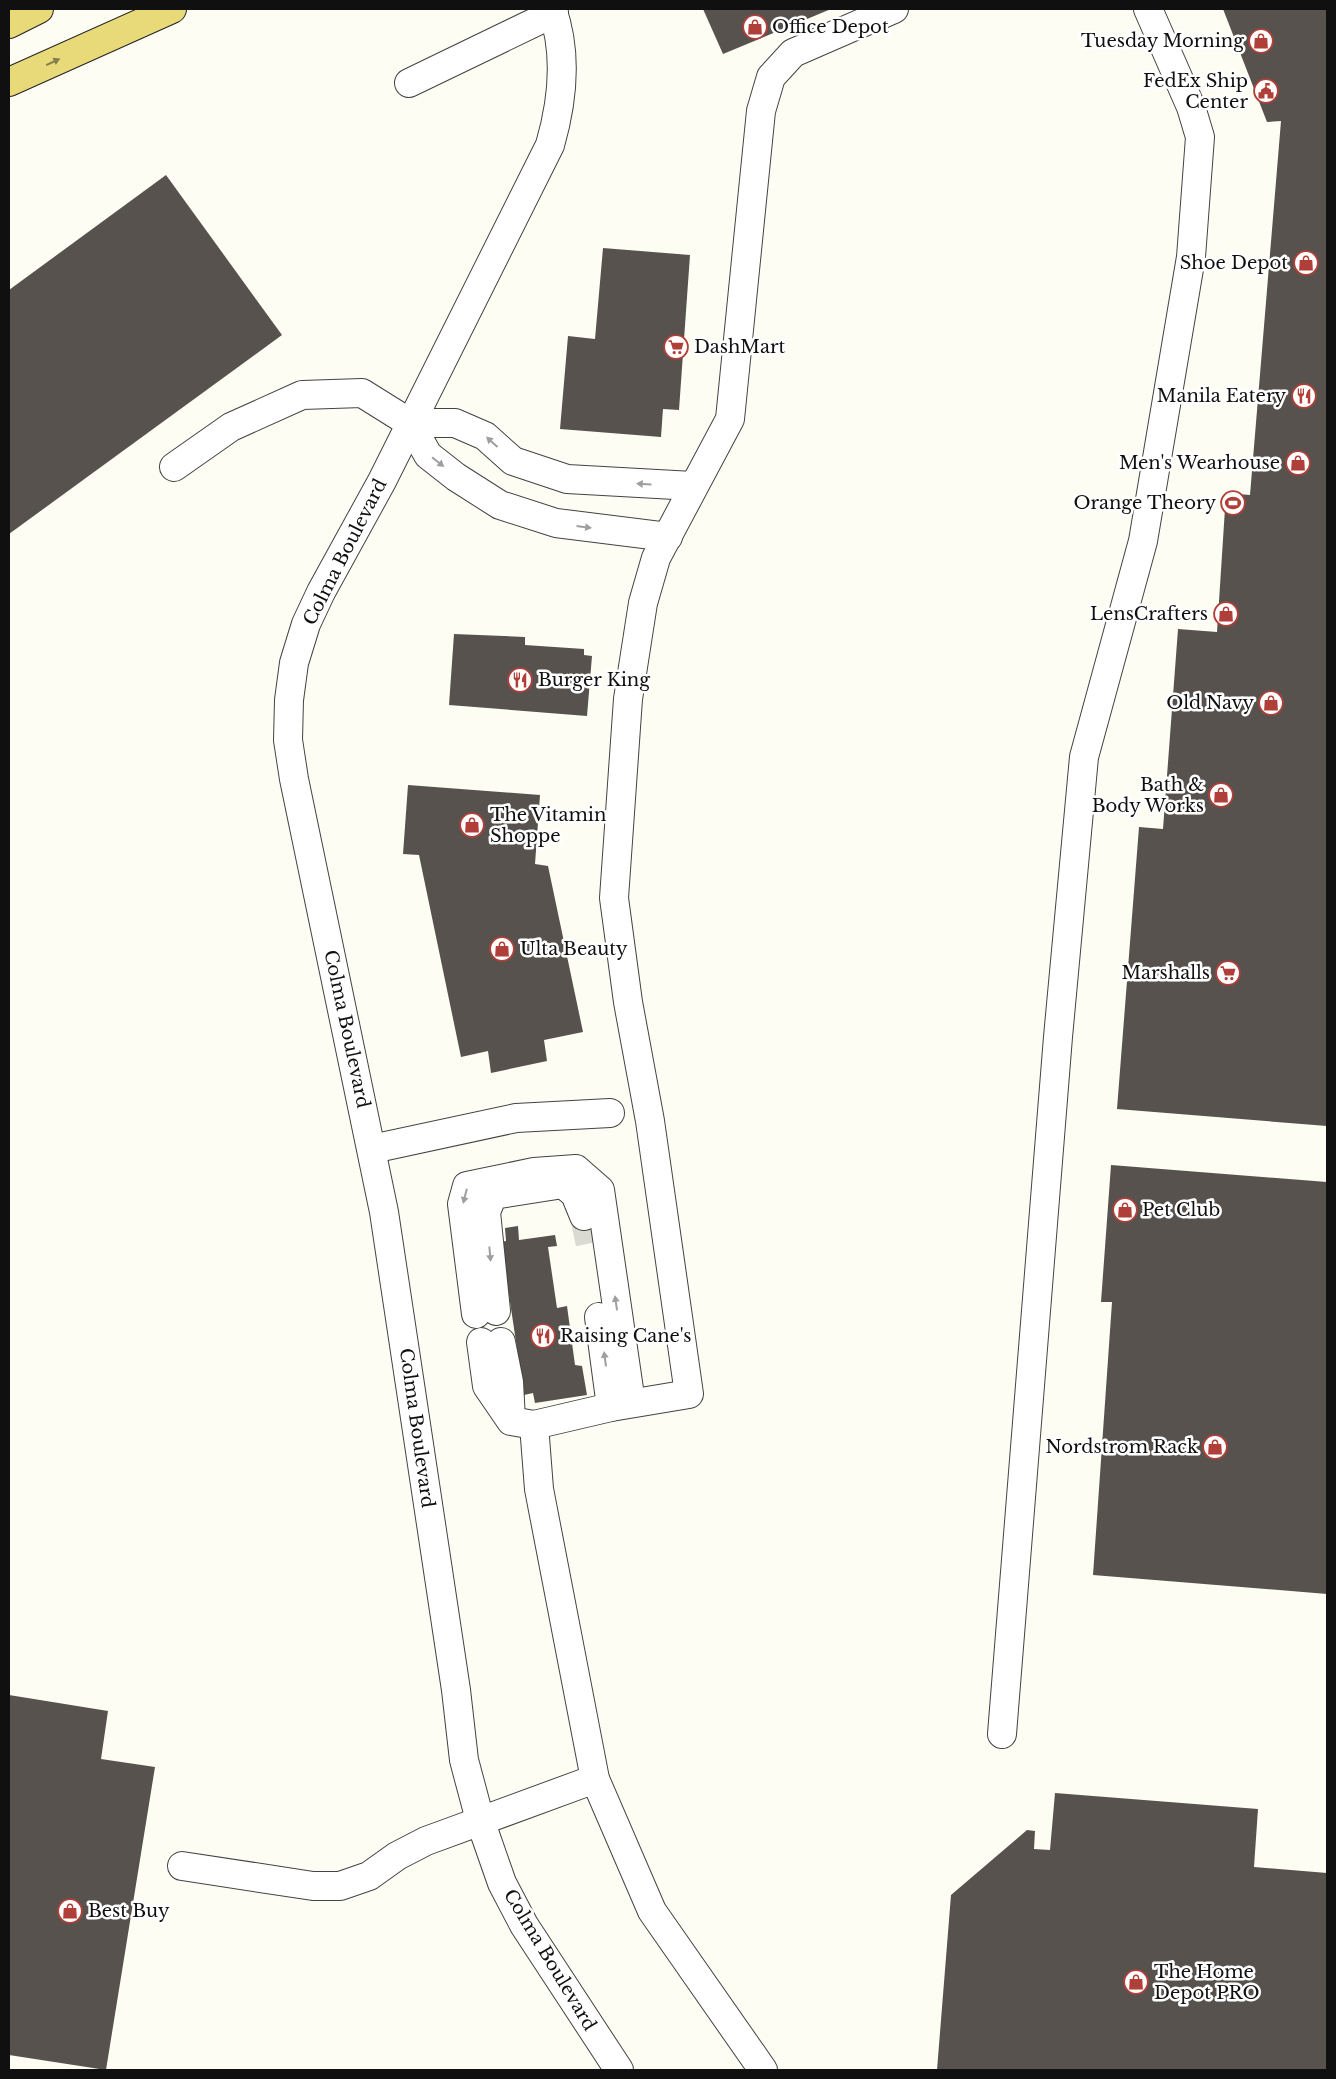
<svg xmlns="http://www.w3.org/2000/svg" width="1336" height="2079" font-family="'Libre Baskerville',serif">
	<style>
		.building { fill: #57524d }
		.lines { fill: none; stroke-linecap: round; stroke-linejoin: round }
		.minor-tunnel { stroke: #dad9d2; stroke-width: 28; stroke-dasharray: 28 14; stroke-linecap: butt }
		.minor-casing { stroke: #434343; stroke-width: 30 }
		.major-casing { stroke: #212121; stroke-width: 30 }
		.minor { stroke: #fff; stroke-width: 28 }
		.major { stroke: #e8d979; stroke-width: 28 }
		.oneway { fill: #877f4a }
		.oneway2 { fill: #9f9f9f }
		.labels { text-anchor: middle; stroke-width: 5; stroke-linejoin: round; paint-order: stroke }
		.poi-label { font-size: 18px; fill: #101010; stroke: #fff; text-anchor: end }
		.street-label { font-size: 18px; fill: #101010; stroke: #fff }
	</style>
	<rect width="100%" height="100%" fill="#fefdf4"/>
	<!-- building -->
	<g class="building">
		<path d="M703 9H831L723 54Z"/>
		<path d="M1223 9H1327V1126L1117 1109 1139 827 1163 829 1178 629 1217 632 1226 493 1250 495 1281 121 1267 122Z"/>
		<path d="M166 175 282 335 9 534V290Z"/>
		<path d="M603 248 690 255 679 410 663 409 661 437 560 429 568 336 595 339Z"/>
		<path d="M454 634 525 637V645L584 649V655L592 656 587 716 449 705Z"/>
		<path d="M408 785 540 795 535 864 548 866 583 1032 544 1040 547 1061 491 1073 488 1051 461 1057 419 855 403 854Z"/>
		<path d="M1111 1165 1327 1182V1594L1093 1575 1112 1302H1101Z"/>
		<path d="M518 1226 519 1240 555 1235 557 1246 548 1247 557 1308 567 1306 575 1365 582 1366 587 1395 535 1403 533 1393 524 1395 501 1242 506 1241 505 1228Z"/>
		<path d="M9 1695 108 1711 101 1759 155 1767 106 2070 9 2055Z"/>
		<path d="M1055 1793 1258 1809 1254 1867 1327 1873V2070H937L951 1895 1027 1830 1035 1831 1034 1849 1050 1850Z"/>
	</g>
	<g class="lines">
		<!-- minor-tunnel -->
		<path class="minor-tunnel" d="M584 1216 590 1245"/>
		<!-- minor casing -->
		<g class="minor-casing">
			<g id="minor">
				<path d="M552 9C568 54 563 100 550 145L382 481 321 592 306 624 294 663 289 700 288 740 294 779 384 1212 456 1690 464 1760 480 1820 502 1883 524 1925 619 2070"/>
				<path d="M409 83 554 13"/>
				<path d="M410 423H455L485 436 513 461 567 479 693 486"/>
				<path d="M174 467 231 427 302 395 362 393 410 423 428 455 456 477 500 505 556 523 668 537"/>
				<path d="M372 1149 516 1118 610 1113"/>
				<path d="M496 1311 486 1212 493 1195 563 1184 575 1194 584 1216"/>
				<path d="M476 1314 462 1204 467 1186 534 1172 576 1169 600 1190 631 1403"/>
				<path d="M599 1317 611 1407"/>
				<path d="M481 1342 487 1386 511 1421 534 1425"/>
				<path d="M501 1342 509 1382 511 1420"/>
				<path d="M1002 1734 1058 1037 1084 757 1143 541 1191 257 1200 137 1191 107 1148 9"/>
				<path d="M182 1866 313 1886H340L369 1876 397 1856 426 1841 595 1779"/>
				<path d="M763 2070 652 1911 595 1779 539 1489 534 1425 611 1407 689 1394 650 1121 628 1002 614 898 628 699 643 603 656 558 730 419 761 111 771 77 793 53 894 9"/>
			</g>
		</g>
		<!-- major casing -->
		<g class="major-casing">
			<g id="major">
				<path d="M9 24 39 9"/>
				<path d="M9 82 172 9"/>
			</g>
		</g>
		<!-- minor -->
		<use href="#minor" class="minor"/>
		<!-- major -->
		<use href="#major" class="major"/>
	</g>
	<!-- one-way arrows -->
	<defs><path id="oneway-solid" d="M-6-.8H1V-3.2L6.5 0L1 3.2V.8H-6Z" transform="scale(1.25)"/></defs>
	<use class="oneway" href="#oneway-solid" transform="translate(53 62) rotate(-25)"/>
	<g class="oneway2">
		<use href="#oneway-solid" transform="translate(492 442) rotate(-138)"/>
		<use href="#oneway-solid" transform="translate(438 462) rotate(38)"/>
		<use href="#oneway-solid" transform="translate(644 484) rotate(-177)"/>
		<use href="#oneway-solid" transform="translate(584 527) rotate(7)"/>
		<use href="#oneway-solid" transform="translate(465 1196) rotate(104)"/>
		<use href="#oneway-solid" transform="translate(490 1254) rotate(85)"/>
		<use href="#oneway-solid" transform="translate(616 1303) rotate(-98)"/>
		<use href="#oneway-solid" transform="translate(605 1359) rotate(-98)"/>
	</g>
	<!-- icons -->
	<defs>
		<g id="shop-ring" transform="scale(1.25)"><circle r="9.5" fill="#fff" stroke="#af3f38" stroke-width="1.5"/><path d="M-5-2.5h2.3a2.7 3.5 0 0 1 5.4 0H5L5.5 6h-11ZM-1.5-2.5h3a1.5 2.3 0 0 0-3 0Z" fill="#af3f38"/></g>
		<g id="civic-ring" transform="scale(1.25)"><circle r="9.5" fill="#fff" stroke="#af3f38" stroke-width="1.5"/><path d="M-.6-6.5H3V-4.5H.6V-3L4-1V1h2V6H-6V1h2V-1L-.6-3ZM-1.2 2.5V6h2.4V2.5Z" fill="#af3f38"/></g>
		<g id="supermarket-ring" transform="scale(1.25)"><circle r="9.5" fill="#fff" stroke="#af3f38" stroke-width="1.5"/><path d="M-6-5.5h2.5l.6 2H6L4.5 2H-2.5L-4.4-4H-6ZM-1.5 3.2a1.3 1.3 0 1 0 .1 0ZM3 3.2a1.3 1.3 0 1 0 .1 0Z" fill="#af3f38"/></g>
		<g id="restaurant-ring" transform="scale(1.25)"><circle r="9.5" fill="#fff" stroke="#af3f38" stroke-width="1.5"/><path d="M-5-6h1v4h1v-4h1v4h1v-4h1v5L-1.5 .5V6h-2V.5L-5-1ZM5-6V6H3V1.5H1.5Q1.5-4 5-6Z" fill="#af3f38"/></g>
		<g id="stadium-ring" transform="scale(1.25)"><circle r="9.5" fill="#fff" stroke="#af3f38" stroke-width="1.5"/><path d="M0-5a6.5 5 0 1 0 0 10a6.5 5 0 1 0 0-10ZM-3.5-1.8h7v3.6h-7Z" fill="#af3f38"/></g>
	</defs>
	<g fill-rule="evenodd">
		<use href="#shop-ring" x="755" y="27"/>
		<use href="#shop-ring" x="1261" y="41"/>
		<use href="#civic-ring" x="1266" y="91"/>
		<use href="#shop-ring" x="1306" y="263"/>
		<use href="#supermarket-ring" x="676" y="347"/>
		<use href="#restaurant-ring" x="1304" y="396"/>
		<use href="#shop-ring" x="1298" y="463"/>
		<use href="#stadium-ring" x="1233" y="503"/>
		<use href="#shop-ring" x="1226" y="614"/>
		<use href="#restaurant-ring" x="520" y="680"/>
		<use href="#shop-ring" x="1271" y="703"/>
		<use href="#shop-ring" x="1221" y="795"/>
		<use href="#shop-ring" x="472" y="825"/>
		<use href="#shop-ring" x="502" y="949"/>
		<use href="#supermarket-ring" x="1228" y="973"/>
		<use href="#shop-ring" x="1125" y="1210"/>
		<use href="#restaurant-ring" x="543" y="1336"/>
		<use href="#shop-ring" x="1215" y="1447"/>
		<use href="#shop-ring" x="70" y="1911"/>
		<use href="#shop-ring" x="1136" y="1982"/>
	</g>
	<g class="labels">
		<!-- poi labels -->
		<g class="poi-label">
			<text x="772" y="33" text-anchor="start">Office Depot</text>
			<text x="1244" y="47">Tuesday Morning</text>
			<text x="1248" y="87">FedEx Ship<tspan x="1248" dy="21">Center</tspan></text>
			<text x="1288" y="269">Shoe Depot</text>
			<text x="694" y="353" text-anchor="start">DashMart</text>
			<text x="1286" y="402">Manila Eatery</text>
			<text x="1280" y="469">Men's Wearhouse</text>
			<text x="1216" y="509">Orange Theory</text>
			<text x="1208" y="620">LensCrafters</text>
			<text x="538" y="686" text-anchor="start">Burger King</text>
			<text x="1254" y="709">Old Navy</text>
			<text x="1204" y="791">Bath &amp;<tspan x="1204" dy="21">Body Works</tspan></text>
			<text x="490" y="821" text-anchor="start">The Vitamin<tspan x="490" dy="21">Shoppe</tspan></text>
			<text x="520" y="955" text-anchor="start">Ulta Beauty</text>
			<text x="1210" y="979">Marshalls</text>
			<text x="1142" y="1216" text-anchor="start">Pet Club</text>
			<text x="560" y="1342" text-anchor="start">Raising Cane's</text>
			<text x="1198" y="1453">Nordstrom Rack</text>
			<text x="88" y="1917" text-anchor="start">Best Buy</text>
			<text x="1154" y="1978" text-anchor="start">The Home<tspan x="1154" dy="21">Depot PRO</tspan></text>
		</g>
		<!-- street labels -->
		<g class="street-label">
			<text transform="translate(345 552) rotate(-63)" y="6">Colma Boulevard</text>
			<text transform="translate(347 1029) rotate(78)" y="6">Colma Boulevard</text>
			<text transform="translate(417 1428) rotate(82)" y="6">Colma Boulevard</text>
			<text transform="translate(550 1960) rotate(59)" y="6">Colma Boulevard</text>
		</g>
	</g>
	<!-- border -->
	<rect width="1336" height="2079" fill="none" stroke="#101010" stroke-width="20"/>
</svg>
